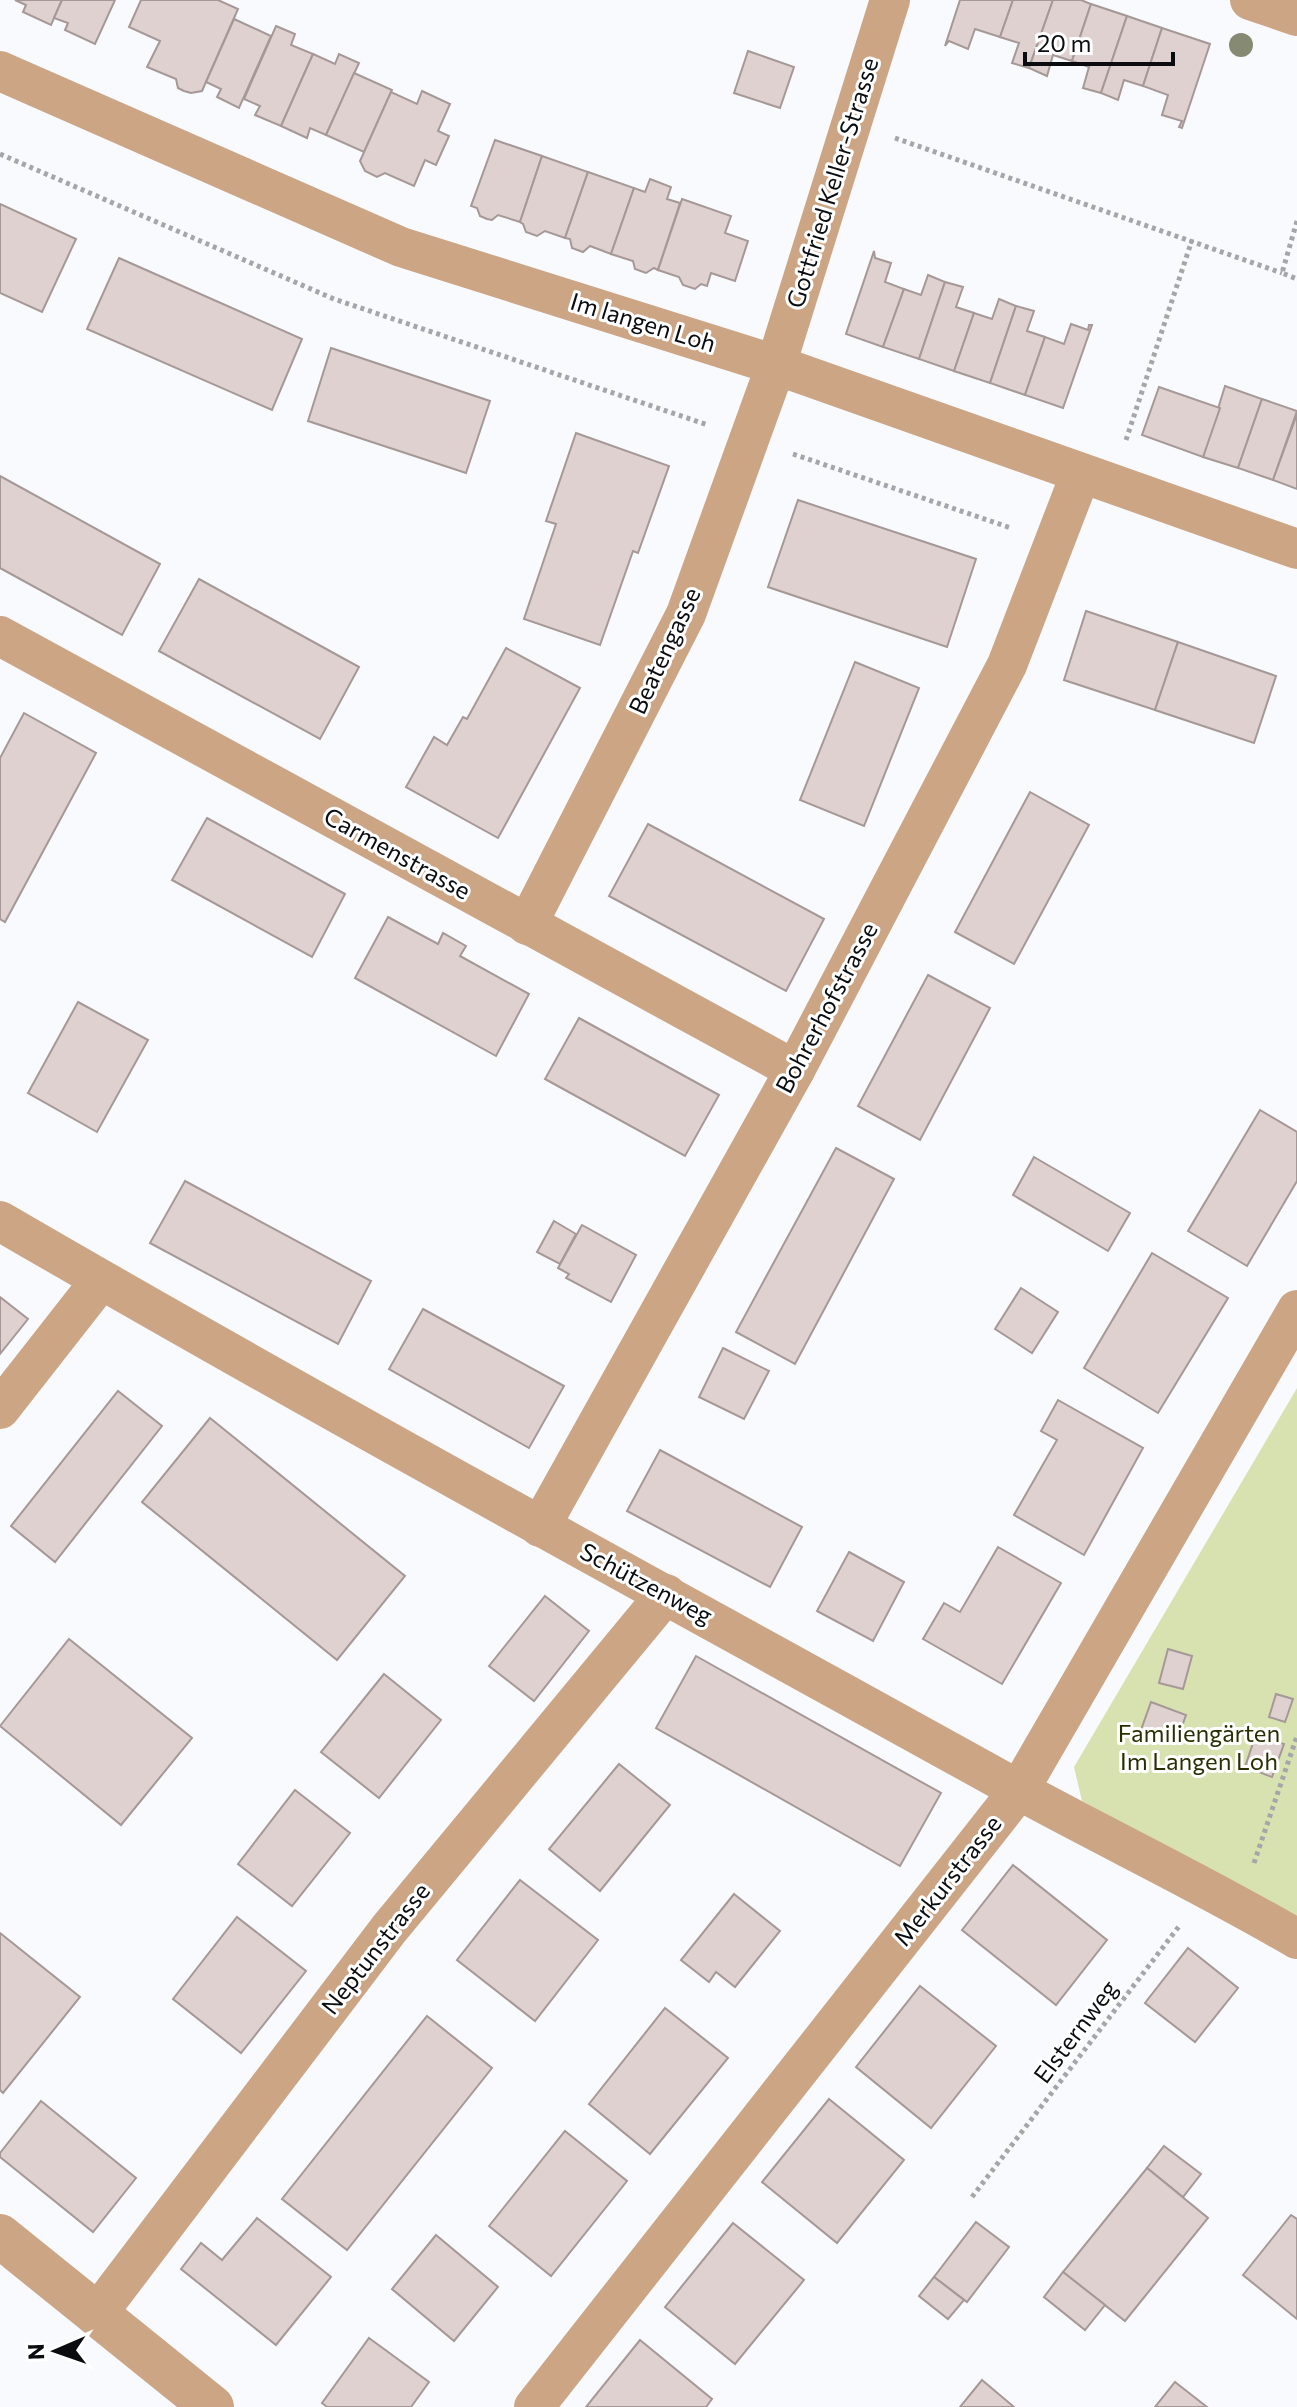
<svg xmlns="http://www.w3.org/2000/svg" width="1297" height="2407" font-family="Commissioner,sans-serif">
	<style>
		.green { fill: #d8e2b0 }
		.building { fill: #dfd1cf; stroke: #a59896; stroke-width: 2 }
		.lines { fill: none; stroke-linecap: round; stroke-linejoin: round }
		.path { stroke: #a4a6aa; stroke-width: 5; stroke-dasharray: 4 4; stroke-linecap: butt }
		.minor { stroke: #cca585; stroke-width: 40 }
		.tertiary { stroke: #cca585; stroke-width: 44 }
		.tree { fill: #868a73 }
		.labels { text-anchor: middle; stroke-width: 6; stroke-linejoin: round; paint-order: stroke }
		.street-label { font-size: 24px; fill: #0a0c0f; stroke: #fff }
		.park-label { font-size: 24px; fill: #292f01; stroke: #fff }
	</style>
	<rect width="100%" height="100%" fill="#f8fafe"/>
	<!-- green -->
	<path class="green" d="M1297 1388V1919L1082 1801 1074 1767Z"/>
	<!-- building -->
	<g class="building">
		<path d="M15 0H62L51 25 23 12 26 5Z"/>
		<path d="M62 0H115L95 44 65 30 68 23 54 18Z"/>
		<path d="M141 0H218L238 9 202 91 191 93 184 91 178 88 176 79 147 67 160 41 129 27Z"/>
		<path d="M960 0H1013L1000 37 975 29 968 49 949 41 945 46Z"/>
		<path d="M1013 0H1053L1029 68 1012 63 1019 43 1000 37Z"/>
		<path d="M1053 0H1081L1091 4 1072 61 1053 55 1047 76 1029 68Z"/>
		<path d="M1091 4 1127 16 1101 93 1083 88 1089 67 1072 61Z"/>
		<path d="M1127 16 1162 28 1143 86 1124 80 1118 100 1101 93Z"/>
		<path d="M234 19 271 36 239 108 217 97 221 89 206 82Z"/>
		<path d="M276 26 295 34 291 45 313 54 281 126 255 115 260 106 244 99Z"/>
		<path d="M1162 28 1210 44 1182 128 1179 127 1182 121 1162 115 1168 95 1143 86Z"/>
		<path d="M748 51 794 67 780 108 734 93Z"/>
		<path d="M313 54 335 64 339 54 359 63 326 135 310 128 307 138 281 126Z"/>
		<path d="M354 73 392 90 364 152 326 135Z"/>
		<path d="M422 91 450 104 438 131 449 136 436 165 425 160 414 186 385 173 377 177 365 171 360 161 391 92 417 104Z"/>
		<path d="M495 140 542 156 520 222 498 215 492 220 487 219 480 216 477 208 471 206Z"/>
		<path d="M542 156 588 172 565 238 545 231 537 236 526 232 523 224 520 222Z"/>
		<path d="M588 172 634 188 611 254 590 246 583 252 572 248 570 239 565 238Z"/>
		<path d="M650 179 671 187 667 199 680 203 658 270 654 268 646 273 635 269 633 261 611 254 634 188 645 192Z"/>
		<path d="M682 199 731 216 725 233 748 241 735 281 711 273 707 286 701 284 695 289 683 285 679 277 658 270Z"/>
		<path d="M0 204 76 239 42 312 0 293Z"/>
		<path d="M874 251 875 258 891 263 885 282 904 289 883 347 846 334Z"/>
		<path d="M119 258 302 339 272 410 87 329Z"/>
		<path d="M928 275 945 282 919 359 883 347 904 289 921 295Z"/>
		<path d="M945 282 963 287 956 307 974 313 954 371 919 359Z"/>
		<path d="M999 299 1016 306 990 383 954 371 974 313 992 319Z"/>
		<path d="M1016 306 1034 311 1027 331 1045 337 1025 395 990 383Z"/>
		<path d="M1071 324 1088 330 1089 325H1092L1063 408 1025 395 1045 337 1064 344Z"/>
		<path d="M331 348 490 401 466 473 308 421Z"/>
		<path d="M1225 386 1262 399 1238 468 1203 457Z"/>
		<path d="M1159 387 1220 408 1203 457 1142 435Z"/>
		<path d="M1262 399 1297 411 1273 480 1238 468Z"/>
		<path d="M1297 414V489L1273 480Z"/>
		<path d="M576 433 669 466 638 553 633 551 600 645 524 619 556 524 546 521Z"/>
		<path d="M0 476 160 564 122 635 0 568Z"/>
		<path d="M798 500 976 559 947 647 768 587Z"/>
		<path d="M199 579 359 667 320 739 159 651Z"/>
		<path d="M1086 611 1178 642 1155 710 1064 680Z"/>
		<path d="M1178 642 1276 676 1254 743 1155 710Z"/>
		<path d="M506 648 580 688 498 838 406 787 434 737 447 745 463 717 467 719Z"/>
		<path d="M855 662 919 688 864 826 800 800Z"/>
		<path d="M24 713 96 753 5 922 0 919V758Z"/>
		<path d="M1030 792 1089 825 1014 964 955 932Z"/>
		<path d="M207 818 345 894 312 957 172 880Z"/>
		<path d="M648 824 824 919 786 991 609 896Z"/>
		<path d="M388 917 438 944 443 933 466 946 460 956 529 994 496 1056 355 978Z"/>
		<path d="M928 975 990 1008 920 1140 858 1106Z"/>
		<path d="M78 1002 148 1040 97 1132 28 1093Z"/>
		<path d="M579 1018 719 1095 685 1156 545 1079Z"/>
		<path d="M1260 1110 1297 1132V1181L1247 1266 1188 1231Z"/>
		<path d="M836 1148 894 1179 795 1364 736 1332Z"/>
		<path d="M1034 1157 1130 1213 1108 1251 1013 1195Z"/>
		<path d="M185 1181 371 1281 338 1344 150 1243Z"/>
		<path d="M554 1221 576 1234 560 1264 537 1252Z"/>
		<path d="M582 1225 636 1255 611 1302 566 1278 569 1274 558 1268Z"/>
		<path d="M1152 1253 1228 1298 1158 1413 1084 1368Z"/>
		<path d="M1021 1288 1058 1312 1032 1353 995 1329Z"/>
		<path d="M0 1297 28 1319 0 1354Z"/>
		<path d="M423 1309 564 1386 529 1448 389 1369Z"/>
		<path d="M723 1348 769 1371 744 1419 699 1397Z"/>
		<path d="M118 1391 162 1426 55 1562 11 1526Z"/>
		<path d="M1058 1400 1143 1448 1084 1555 1014 1515 1057 1440 1041 1431Z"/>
		<path d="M210 1418 405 1576 337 1660 142 1502Z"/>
		<path d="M660 1450 802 1527 770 1587 627 1511Z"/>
		<path d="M998 1547 1061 1583 1002 1684 923 1639 944 1603 960 1612Z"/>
		<path d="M849 1552 904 1582 873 1641 817 1611Z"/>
		<path d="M545 1596 589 1631 534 1701 489 1666Z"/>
		<path d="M69 1639 192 1738 121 1825 0 1726Z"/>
		<path d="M1168 1649 1192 1656 1183 1689 1159 1683Z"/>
		<path d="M696 1656 941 1793 900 1866 656 1728Z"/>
		<path d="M384 1674 441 1720 379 1798 321 1752Z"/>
		<path d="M1276 1694 1293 1699 1285 1722 1269 1717Z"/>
		<path d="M1151 1702 1186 1715 1176 1743 1141 1730Z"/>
		<path d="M1256 1734 1284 1744 1272 1777 1245 1767Z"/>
		<path d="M619 1764 670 1805 600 1891 549 1849Z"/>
		<path d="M295 1790 350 1833 292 1906 238 1864Z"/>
		<path d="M1013 1865 1107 1940 1056 2005 962 1930Z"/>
		<path d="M520 1880 598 1940 535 2021 457 1960Z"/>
		<path d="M734 1894 780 1931 735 1987 716 1972 709 1982 681 1960Z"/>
		<path d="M237 1917 306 1971 241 2053 173 1999Z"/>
		<path d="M0 1933 80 1997 3 2093 0 2090Z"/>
		<path d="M1188 1948 1238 1988 1195 2042 1145 2003Z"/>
		<path d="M920 1986 996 2046 931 2128 856 2067Z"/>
		<path d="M665 2008 728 2058 650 2154 589 2104Z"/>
		<path d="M427 2016 492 2068 347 2250 282 2199Z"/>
		<path d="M829 2099 904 2160 837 2243 762 2182Z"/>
		<path d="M41 2101 136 2178 93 2232 0 2157V2153Z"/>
		<path d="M565 2131 627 2181 551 2276 489 2226Z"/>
		<path d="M1164 2146 1201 2174 1183 2197 1147 2168Z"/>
		<path d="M1147 2168 1208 2218 1125 2321 1063 2272Z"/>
		<path d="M1291 2215 1297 2219V2319L1243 2275Z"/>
		<path d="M257 2218 331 2277 276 2345 181 2269 201 2243 222 2260Z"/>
		<path d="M976 2222 1009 2247 967 2302 934 2277Z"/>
		<path d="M733 2223 804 2280 735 2364 665 2307Z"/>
		<path d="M436 2235 498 2287 454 2341 392 2289Z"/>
		<path d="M1063 2272 1105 2305 1085 2330 1044 2297Z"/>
		<path d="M934 2277 964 2300 948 2319 919 2296Z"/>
		<path d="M369 2338 429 2382 411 2407H327L322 2403Z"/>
		<path d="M640 2340 712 2399 706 2407H586Z"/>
		<path d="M982 2380 1014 2407H960Z"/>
		<path d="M1175 2382 1207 2407H1155Z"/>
	</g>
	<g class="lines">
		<!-- path -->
		<g class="path">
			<path d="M895 138 1282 273"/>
			<path d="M0 154 334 299 708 425"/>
			<path d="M1297 221 1282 273 1297 279"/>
			<path d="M1126 440 1192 240"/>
			<path d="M793 454 1011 528"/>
			<path d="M1254 1863 1297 1736"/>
			<path d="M972 2197 1180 1925"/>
		</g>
		<!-- minor -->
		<g class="minor">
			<path d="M1250 0 1297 16"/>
			<path d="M0 71 401 247 776 365 1297 549"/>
			<path d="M0 636 795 1070"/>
			<path d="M527 925 686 614 776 365 890 0"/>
			<path d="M0 1221C335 1416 676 1600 1015 1788 1108 1839 1205 1885 1297 1939"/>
			<path d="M0 1409 101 1280"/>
			<path d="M540 1527 795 1070 1007 665 1081 473"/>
			<path d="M97 2314 389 1929 666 1594"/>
			<path d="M534 2407 1019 1790 1297 1310"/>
		</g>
		<!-- tertiary -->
		<path class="tertiary" d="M0 2236 212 2407"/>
	</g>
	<!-- trees -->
	<circle class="tree" cx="1241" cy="45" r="12"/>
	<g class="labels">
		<!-- street labels -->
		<g class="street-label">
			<text transform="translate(833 183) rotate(-73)" y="8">Gottfried Keller-Strasse</text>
			<text transform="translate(643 323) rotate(17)" y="8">Im langen Loh</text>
			<text transform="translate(665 651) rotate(-65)" y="8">Beatengasse</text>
			<text transform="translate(397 854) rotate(29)" y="8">Carmenstrasse</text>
			<text transform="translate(827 1008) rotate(-62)" y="8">Bohrerhofstrasse</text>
			<text transform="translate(646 1584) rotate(28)" y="8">Schützenweg</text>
			<text transform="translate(948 1881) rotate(-52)" y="8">Merkurstrasse</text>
			<text transform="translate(376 1949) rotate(-52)" y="8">Neptunstrasse</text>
			<text transform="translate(1076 2032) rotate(-53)" y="8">Elsternweg</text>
		</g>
		<!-- park labels -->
		<g class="park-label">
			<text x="1199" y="1742">Familiengärten<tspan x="1199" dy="28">Im Langen Loh</tspan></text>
		</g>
	</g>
	<!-- north arrow -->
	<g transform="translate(56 2351) rotate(268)" stroke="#ffffff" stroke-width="6" paint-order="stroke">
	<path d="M0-6L14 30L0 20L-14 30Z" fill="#0a0c0f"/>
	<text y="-12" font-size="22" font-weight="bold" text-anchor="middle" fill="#0a0c0f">N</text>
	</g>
	<!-- scale -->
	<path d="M1025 52v12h148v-12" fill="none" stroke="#0a0c0f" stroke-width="4"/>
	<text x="1037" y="52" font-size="24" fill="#0a0c0f" stroke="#ffffff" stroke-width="6" paint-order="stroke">20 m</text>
</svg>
